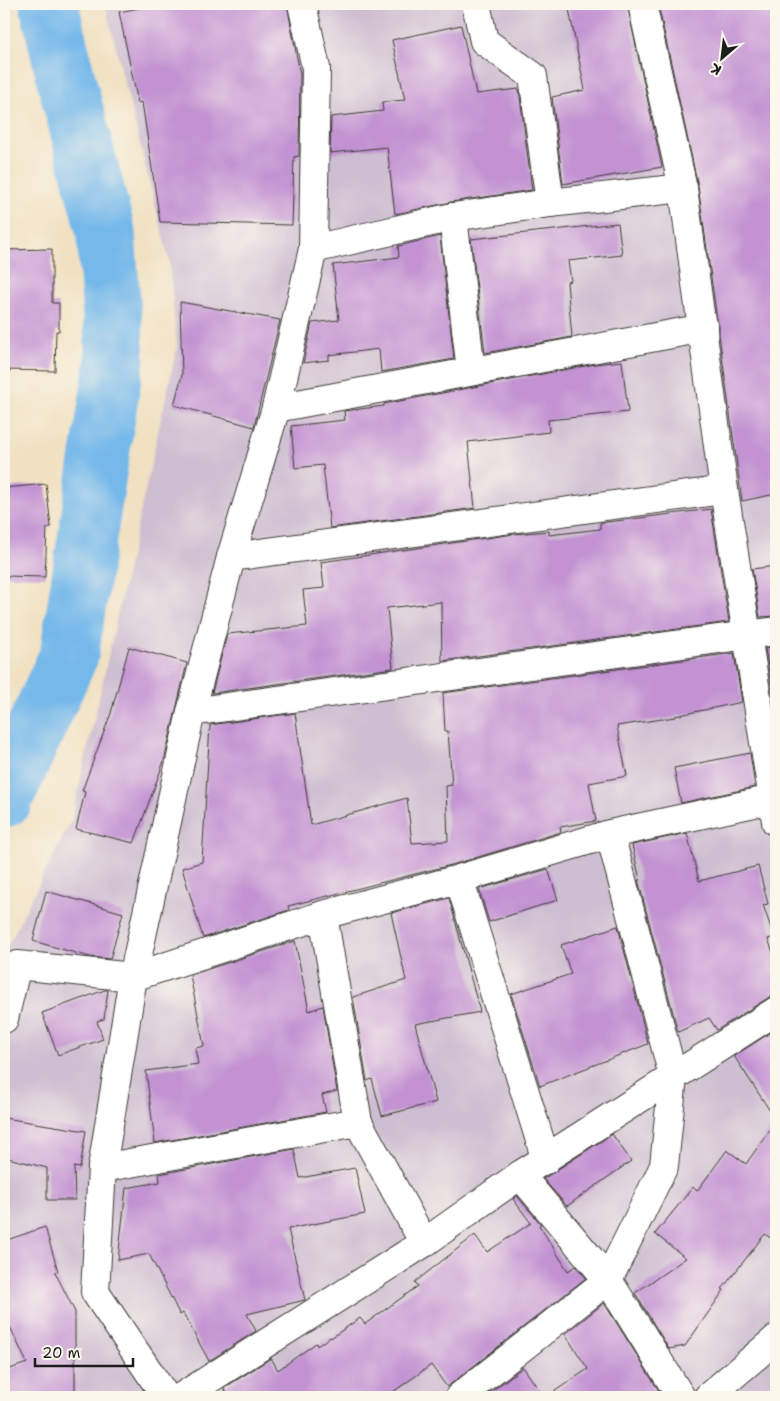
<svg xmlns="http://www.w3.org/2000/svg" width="780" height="1401" font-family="'Shantell Sans',sans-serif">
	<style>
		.industrial { fill: #cebed1 }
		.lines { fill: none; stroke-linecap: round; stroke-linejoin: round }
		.river { stroke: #74b8ea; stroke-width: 59 }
		.building { fill: #c292d2 }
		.street-casing { stroke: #3c3a35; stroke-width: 30 }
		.street { stroke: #fff; stroke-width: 28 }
	</style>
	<rect width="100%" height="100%" fill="#fbf7ec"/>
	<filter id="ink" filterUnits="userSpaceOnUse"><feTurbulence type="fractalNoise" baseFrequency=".02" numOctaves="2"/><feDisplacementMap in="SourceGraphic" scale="10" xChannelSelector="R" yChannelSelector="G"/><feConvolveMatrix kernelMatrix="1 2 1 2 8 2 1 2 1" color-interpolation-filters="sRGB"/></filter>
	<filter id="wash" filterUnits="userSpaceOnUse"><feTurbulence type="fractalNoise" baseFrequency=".0096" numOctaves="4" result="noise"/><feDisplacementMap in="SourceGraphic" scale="20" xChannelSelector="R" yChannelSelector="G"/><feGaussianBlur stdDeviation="1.12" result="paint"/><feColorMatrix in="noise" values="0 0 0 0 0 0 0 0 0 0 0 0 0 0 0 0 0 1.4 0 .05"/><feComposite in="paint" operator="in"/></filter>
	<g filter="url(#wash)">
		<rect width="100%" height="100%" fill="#f1e1c2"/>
		<!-- industrial -->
		<path class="industrial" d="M105 4H776V1397H4V953L72 819 177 347 169 260Z"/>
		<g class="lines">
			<!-- river -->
			<path class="river" d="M4 798 69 655 115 358 106 233 66 79 49 4"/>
		</g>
		<g id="blocks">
			<!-- building -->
			<g class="building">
				<path d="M160 4H287L300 74 299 156 294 157 292 225 160 222 142 102 138 103 119 12Z"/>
				<path d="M568 4H627L662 167 563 184 552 97 585 90Z"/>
				<path d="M658 4H776V494L742 501 719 334V326L717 319 698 186Z"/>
				<path d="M461 25 476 94 519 89 532 190 451 202 395 214 387 147 330 153 331 117 383 111 382 102 405 100 392 40Z"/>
				<path d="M618 223 622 255 568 261 571 281 567 282 572 337 485 353 471 239Z"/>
				<path d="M440 236 454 359 381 372 379 349 329 355V360L303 363 312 323 339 320 333 265 399 257 398 246Z"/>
				<path d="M52 249V303H59V331H56L55 371 4 370V250Z"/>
				<path d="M180 302 280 320 254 427 174 405 182 375Z"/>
				<path d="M622 361 628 412 548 420 549 432 468 442 475 508 330 528 323 465 295 468 291 426 345 420 344 411 384 406V404L595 364Z"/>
				<path d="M46 484 51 527 47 528 45 577 4 576V488Z"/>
				<path d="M711 509 729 622 442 661 441 602 387 608 393 668 212 693 227 634 307 626 303 590 324 588 321 562 514 534 549 531V535L600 529V523Z"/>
				<path d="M776 566V616L760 617 752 569Z"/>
				<path d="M129 647 187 663 164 761 134 843 76 829 85 792 82 791 111 713Z"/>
				<path d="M776 647V696H773L765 648Z"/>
				<path d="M734 653 742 702 675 716V717L617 726 627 776 589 783 596 821 560 827 561 832 455 864 288 906 289 910 203 938 182 868 202 862 210 725 295 713 311 825 407 798 412 843 448 841 446 786 452 785 448 731H445L443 693Z"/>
				<path d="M750 753 755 787 681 803 674 768Z"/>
				<path d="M687 833 699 881 758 866 768 904 763 905 774 937 768 939 776 961V996L768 998 717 1030 709 1018 678 1032 638 880H640L632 845Z"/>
				<path d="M548 869 558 900 489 922 479 889Z"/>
				<path d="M46 891 123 913 110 959 90 957 33 941Z"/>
				<path d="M449 898 480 1012 415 1024 436 1102 382 1116 372 1079 367 1081 353 997 406 980 391 913Z"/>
				<path d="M618 926 648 1044 540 1086 511 994 571 974 561 945Z"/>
				<path d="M295 941 309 1011 323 1006 337 1091 322 1095 326 1112 155 1143 146 1071 198 1064 195 1048 204 1046 190 975Z"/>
				<path d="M105 990H108L104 1019 97 1021 103 1039 58 1055 42 1013Z"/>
				<path d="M776 1029V1120L734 1056Z"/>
				<path d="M4 1118 86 1131 80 1168 74 1167 75 1200H47V1168L4 1157Z"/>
				<path d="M776 1121V1242L765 1234 722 1289 724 1290 685 1346 669 1349 635 1293 686 1258 655 1234 693 1187 697 1191 727 1150 746 1164Z"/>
				<path d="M612 1134 631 1161 567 1206 543 1179Z"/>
				<path d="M294 1149 300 1178 355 1168 365 1214 288 1229 305 1300 247 1314 256 1331 209 1361 183 1313 180 1315 149 1254 118 1260 126 1188 160 1182 159 1174Z"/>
				<path d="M517 1196 541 1224 539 1225 568 1271 576 1266 586 1278 447 1387 431 1365 386 1397H229L224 1388 271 1358 278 1370 316 1343 317 1346 330 1337 331 1338 360 1318 365 1324 418 1286 415 1282 475 1235 487 1252 531 1223 513 1199Z"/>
				<path d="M45 1227 58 1271 55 1272 75 1312V1397H4V1371L27 1363 4 1314V1241Z"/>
				<path d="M604 1303 663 1397H546L588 1369 565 1334Z"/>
				<path d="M523 1367 544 1397H484Z"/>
			</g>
		</g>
	</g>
	<g filter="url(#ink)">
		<use href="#blocks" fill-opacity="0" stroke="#3c3a35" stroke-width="1"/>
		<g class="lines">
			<!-- street casing -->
			<g class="street-casing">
				<g id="street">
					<path d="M476 4 484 41 533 76 550 203"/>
					<path d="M453 217 471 371"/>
					<path d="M313 249 453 217 550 203 683 188"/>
					<path d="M276 408 704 328"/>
					<path d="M231 557 724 490"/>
					<path d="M191 712 231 557 276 408 313 249 316 68 302 4"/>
					<path d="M773 799 776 822"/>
					<path d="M459 879 546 1160"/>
					<path d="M323 915 358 1122"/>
					<path d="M4 1019 17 965 133 977 323 915 459 879 610 834 773 799 724 490 683 188 642 4"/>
					<path d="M102 1168 358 1122 424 1243"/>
					<path d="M520 1175 608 1280 681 1397"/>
					<path d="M166 1397 95 1292 102 1168 133 977 191 712 776 631"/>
					<path d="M181 1397 424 1243 520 1175 776 1011"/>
					<path d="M459 1397 608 1280 664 1166 673 1076 610 834"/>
					<path d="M708 1397 776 1339"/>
				</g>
			</g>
			<!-- street -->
			<use href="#street" class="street"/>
		</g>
	</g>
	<!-- margin -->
	<rect width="780" height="1401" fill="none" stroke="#fbf7ec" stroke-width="20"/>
	<!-- north arrow -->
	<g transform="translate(722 58) rotate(208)" stroke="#fbf7ec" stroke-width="4" paint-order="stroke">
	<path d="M0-4L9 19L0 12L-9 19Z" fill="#1c1c1c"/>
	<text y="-8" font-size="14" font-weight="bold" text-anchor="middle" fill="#1c1c1c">K</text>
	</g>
	<!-- scale -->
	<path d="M35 1358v8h98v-8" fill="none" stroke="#1c1c1c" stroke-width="2.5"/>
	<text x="42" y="1358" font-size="15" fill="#1c1c1c" stroke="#fbf7ec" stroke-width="4" paint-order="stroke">20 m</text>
</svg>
